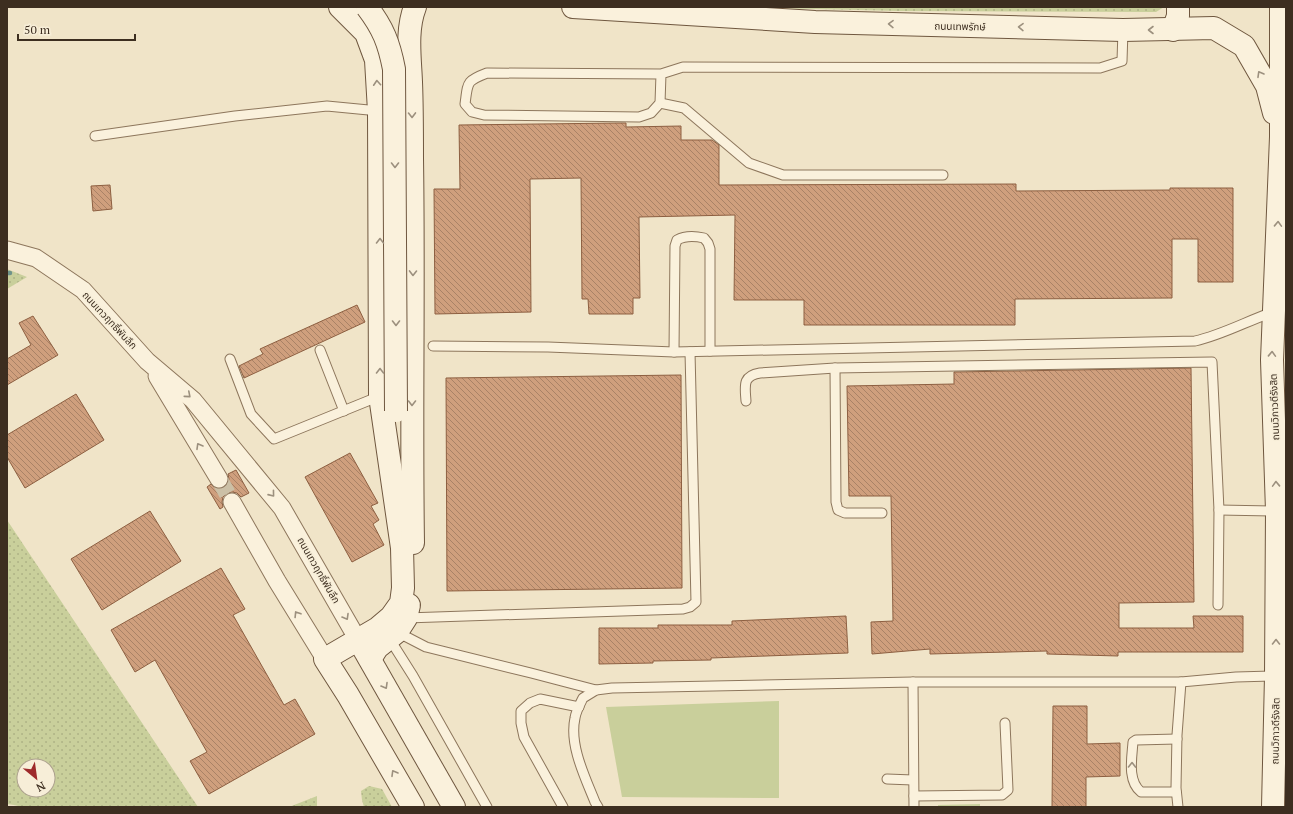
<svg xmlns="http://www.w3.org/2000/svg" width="1293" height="814" font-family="'PT Serif','Noto Sans Thai',serif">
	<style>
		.grass { fill: url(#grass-dots); fill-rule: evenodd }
		.park { fill: #c9cf9b }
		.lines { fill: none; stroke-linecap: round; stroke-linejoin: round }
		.stream { stroke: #6f938a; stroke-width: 4.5 }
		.building { fill: url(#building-back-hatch); stroke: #8d5f41 }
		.street-tunnel { stroke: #ccc0a6; stroke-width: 17; stroke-dasharray: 17 8; stroke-linecap: butt }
		.lane-casing { stroke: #8d765c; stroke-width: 11 }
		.street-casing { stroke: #8d765c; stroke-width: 19 }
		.secondary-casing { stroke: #6f573f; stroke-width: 24 }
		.lane { stroke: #faf1dc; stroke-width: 9 }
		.street { stroke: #faf1dc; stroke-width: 17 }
		.secondary { stroke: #faf1dc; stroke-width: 22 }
		.secondary-bridge-casing { stroke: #6f573f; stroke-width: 24; stroke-linecap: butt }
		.secondary-bridge { stroke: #faf1dc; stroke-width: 22 }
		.oneway { stroke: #9c907e }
		.labels { text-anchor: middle; stroke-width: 3; stroke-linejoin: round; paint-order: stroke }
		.street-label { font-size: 10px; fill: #3d2e20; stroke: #f7eed8 }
	</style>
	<defs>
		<pattern id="grass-dots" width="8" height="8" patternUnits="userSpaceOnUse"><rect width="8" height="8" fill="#c9cf9b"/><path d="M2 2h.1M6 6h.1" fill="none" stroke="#aeb285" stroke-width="1.8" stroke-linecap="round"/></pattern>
		<pattern id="building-back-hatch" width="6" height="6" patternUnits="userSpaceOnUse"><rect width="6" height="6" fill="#cf9f7d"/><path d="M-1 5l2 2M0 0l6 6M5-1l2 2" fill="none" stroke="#a98266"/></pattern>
	</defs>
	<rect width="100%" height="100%" fill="#f0e4c8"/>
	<!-- grass -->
	<g class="grass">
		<path d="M724 7H1164L1156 12 899 11Z"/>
		<path d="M7 269 27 277 7 289Z"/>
		<path d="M7 520 198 807H22L14 805 7 804ZM24 766H48V790H24Z"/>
		<path d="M369 786 382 789 392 807H364L362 800 361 791Z"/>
		<path d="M317 796V807H289Z"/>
	</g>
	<!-- park -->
	<g class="park">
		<path d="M779 701V798L622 797 606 707Z"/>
		<path d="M980 804V807H938V805Z"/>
	</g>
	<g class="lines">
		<!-- stream -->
		<path class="stream" d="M7 273H10"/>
	</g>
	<!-- building -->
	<g class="building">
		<path d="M619 123H626V127L681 126V140H712L719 145V185L1016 184V191L1170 190V188H1233V282H1198V239H1172V298L1015 299V325H804V300H734L735 215 639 217 640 298H633V314H589L588 299H582L581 178 530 179 531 312 435 314 434 189H460L459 125Z"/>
		<path d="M110 185 112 209 93 211 91 186Z"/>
		<path d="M357 305 365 322 244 378 239 366 263 354 260 349Z"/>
		<path d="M33 316 58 355 7 385V359L31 345 19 323Z"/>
		<path d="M1191 368 1194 602 1119 603V628H1194L1193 616H1243V652H1118V656L1047 654V651L930 654V649L872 654 871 622 893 621 891 496H849L847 386 954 384V372Z"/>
		<path d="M681 375 682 588 447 591 446 378Z"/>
		<path d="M76 394 104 440 25 488 7 457V435Z"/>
		<path d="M350 453 378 503 371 506 379 520 373 524 384 545 352 562 305 477Z"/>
		<path d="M236 470 249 493 241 497 237 493 232 492 227 493 223 497 222 502 223 507 220 509 207 487 211 484 215 488 220 489 224 488 228 483 229 479 228 474Z"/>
		<path d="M150 511 181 561 102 610 71 559Z"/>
		<path d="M221 568 245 609 233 615 284 705 295 699 315 734 209 794 190 761 207 752 155 660 135 672 111 630Z"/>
		<path d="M846 616 848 653 711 658V660L653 661V663L599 664V628H658V625H732V621Z"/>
		<path d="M1053 706H1087V744L1120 743V776L1086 777V807H1052Z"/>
	</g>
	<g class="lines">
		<!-- street-tunnel -->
		<path class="street-tunnel" d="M219 479 232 502"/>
		<!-- lane casing -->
		<g class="lane-casing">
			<g id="lane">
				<path d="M661 74 660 103 651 113 639 117 484 115 472 112 465 104C468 82 466 81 487 73L661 74 683 67 1100 68 1122 61 1123 30"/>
				<path d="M660 103 684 108 749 163 783 175H943"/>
				<path d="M95 136 235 116 327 106 379 111"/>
				<path d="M433 346 548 347 674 352 1195 341C1222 335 1247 321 1273 312"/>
				<path d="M320 350 344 411"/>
				<path d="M674 352 675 246 677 240C686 235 695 236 704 238L708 243 710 249V351"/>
				<path d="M230 359 251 414 274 439 380 396"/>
				<path d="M835 368 836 502 838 510 845 513H882"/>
				<path d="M746 401C745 386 742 376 760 373L835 368 1212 362 1219 510 1218 605"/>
				<path d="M1219 510 1277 511"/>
				<path d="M406 618 683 609 690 607 696 602 690 352"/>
				<path d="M397 632 426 647 531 673 596 690"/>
				<path d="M389 638 413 676 487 807"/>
				<path d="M913 682H1181L1236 677 1276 676"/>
				<path d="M887 779 913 780"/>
				<path d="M1176 792H1141C1127 781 1132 757 1133 742L1136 740 1177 739"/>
				<path d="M914 796 1002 795 1008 790 1005 723"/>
				<path d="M563 807 524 737 521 723V711L530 703 540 699 579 707"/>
				<path d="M598 807 595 802C585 777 569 745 575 718 576 711 580 704 583 698L596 690 612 688 913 682 914 807"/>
				<path d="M1178 807 1176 788 1177 735 1181 682"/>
			</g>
		</g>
		<!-- street casing -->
		<g class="street-casing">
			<g id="street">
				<path d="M7 250 36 258 83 290 147 361 193 400 282 508 358 640"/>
				<path d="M157 376 219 479"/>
				<path d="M232 502 277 581 325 659"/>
			</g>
		</g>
		<!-- secondary casing -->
		<g class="secondary-casing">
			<g id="secondary">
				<path d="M340 7 366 33 376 60 379 111 380 396 402 548 403 588 401 603 391 617 378 628 325 659 348 695 413 807"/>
				<path d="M573 7 815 22 1123 30 1214 28 1244 46 1267 86 1274 113"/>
				<path d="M1173 30 1178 16V7"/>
				<path d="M413 543C411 414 414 286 412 158 412 132 412 107 411 82 410 57 406 30 415 7"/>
				<path d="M362 646 454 807"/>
				<path d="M370 659 377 648 397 632 406 618 409 605"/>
				<path d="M1273 807 1276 676 1277 511 1272 360 1281 137V7"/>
			</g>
		</g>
		<!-- lane -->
		<use href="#lane" class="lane"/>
		<!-- street -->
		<use href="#street" class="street"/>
		<!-- secondary -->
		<use href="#secondary" class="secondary"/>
		<!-- secondary-bridge casing -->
		<g class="secondary-bridge-casing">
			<path id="secondary-bridge" d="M367 7C383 28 389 43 394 69L396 411"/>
		</g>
		<!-- secondary-bridge -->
		<use href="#secondary-bridge" class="secondary-bridge"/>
	</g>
	<!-- one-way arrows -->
	<defs><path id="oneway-chevron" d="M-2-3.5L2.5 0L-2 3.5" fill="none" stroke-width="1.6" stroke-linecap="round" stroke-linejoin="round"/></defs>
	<g class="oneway">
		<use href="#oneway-chevron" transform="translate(891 24) rotate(-179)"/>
		<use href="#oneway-chevron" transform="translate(1021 27) rotate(-179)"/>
		<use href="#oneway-chevron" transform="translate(1151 30) rotate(180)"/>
		<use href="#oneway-chevron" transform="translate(1260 74) rotate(-120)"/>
		<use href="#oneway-chevron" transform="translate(377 83) rotate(-94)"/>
		<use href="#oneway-chevron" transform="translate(412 115) rotate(89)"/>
		<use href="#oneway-chevron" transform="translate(395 165) rotate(90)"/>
		<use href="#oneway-chevron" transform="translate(1278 224) rotate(-88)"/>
		<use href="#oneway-chevron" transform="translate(380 241) rotate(-90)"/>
		<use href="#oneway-chevron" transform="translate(413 273) rotate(91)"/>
		<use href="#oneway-chevron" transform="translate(396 323) rotate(90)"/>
		<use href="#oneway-chevron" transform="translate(1272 354) rotate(-88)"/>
		<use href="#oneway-chevron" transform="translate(380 371) rotate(-90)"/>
		<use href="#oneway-chevron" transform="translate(188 395) rotate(41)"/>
		<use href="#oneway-chevron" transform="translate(412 403) rotate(90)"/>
		<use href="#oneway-chevron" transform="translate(199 446) rotate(-120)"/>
		<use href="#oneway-chevron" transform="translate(1276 484) rotate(-92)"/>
		<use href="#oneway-chevron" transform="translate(272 494) rotate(51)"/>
		<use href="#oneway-chevron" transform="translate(297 614) rotate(-122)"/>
		<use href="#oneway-chevron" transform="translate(346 617) rotate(60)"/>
		<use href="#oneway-chevron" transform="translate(1276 642) rotate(-90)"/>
		<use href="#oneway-chevron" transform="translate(385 686) rotate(60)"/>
		<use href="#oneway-chevron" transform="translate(1132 765) rotate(-89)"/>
		<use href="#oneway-chevron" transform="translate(394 773) rotate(-120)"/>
	</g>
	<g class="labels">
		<!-- street labels -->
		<g class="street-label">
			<text transform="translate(960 26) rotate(1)" y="4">ถนนเทพรักษ์</text>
			<text transform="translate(110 320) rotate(47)" y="4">ถนนเทวฤทธิ์พันลึก</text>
			<text transform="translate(1274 407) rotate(-92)" y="4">ถนนวิภาวดีรังสิต</text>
			<text transform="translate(319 570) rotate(60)" y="4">ถนนเทวฤทธิ์พันลึก</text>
			<text transform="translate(1275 731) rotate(-89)" y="4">ถนนวิภาวดีรังสิต</text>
		</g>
	</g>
	<!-- border -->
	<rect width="1293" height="814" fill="none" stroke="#3d2e20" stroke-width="16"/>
	<!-- north arrow -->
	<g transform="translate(36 778) rotate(151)"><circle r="19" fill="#f7eed8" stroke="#ada18e"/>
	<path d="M0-3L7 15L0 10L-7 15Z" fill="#9e2a2b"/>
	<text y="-6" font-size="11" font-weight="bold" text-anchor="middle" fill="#3d2e20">N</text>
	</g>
	<!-- scale -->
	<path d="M18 34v6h117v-6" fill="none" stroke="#3d2e20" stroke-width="2"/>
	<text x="24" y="34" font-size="12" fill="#3d2e20" stroke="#f7eed8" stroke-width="3" paint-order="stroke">50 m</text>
</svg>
